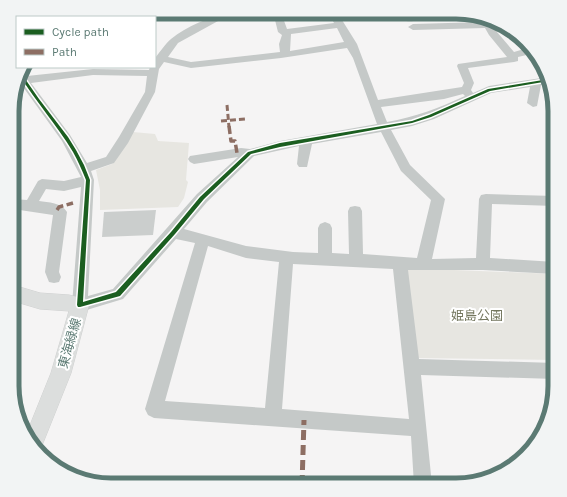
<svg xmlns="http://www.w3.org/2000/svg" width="567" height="497" font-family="Karla,'Noto Sans JP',sans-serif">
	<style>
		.green { fill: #e7e6e1 }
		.building { fill: #cbcecd }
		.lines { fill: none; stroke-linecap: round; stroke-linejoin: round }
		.major-casing { stroke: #d0d1d1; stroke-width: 1 }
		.minor { fill: #c5c9c8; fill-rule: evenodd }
		.major { fill: #dcdedd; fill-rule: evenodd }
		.quiet-far2 { stroke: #8d6e63; stroke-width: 3; stroke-dasharray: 6 3; stroke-linecap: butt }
		.quiet-far1 { stroke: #8d6e63; stroke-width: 3.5; stroke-dasharray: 8 3.5; stroke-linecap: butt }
		.quiet { stroke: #8d6e63; stroke-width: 5; stroke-dasharray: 10 5; stroke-linecap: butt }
		.cycleway-casing { stroke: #fff; stroke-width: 3 }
		.cycleway { fill: #1b5e20; fill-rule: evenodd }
		.labels { text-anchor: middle; stroke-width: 4; stroke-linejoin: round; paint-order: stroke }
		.park-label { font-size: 13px; fill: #74775f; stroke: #fff }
		.street-label { font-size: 13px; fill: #5b7a73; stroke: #fff }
		.rim { fill: none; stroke: #5b7a73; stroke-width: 5 }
	</style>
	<rect width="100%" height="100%" fill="#f5f4f4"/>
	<!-- green -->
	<g class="green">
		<path d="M133 132 155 134 158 141 189 143 186 180 188 182 184 198 178 207 100 210V190L96 170 112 164Z"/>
		<path d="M405 268 555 274V360L418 358Z"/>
	</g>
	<!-- building -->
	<path class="building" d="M156 210 153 235 102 237 104 212Z"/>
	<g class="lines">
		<!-- major casing -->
		<g class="major-casing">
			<path id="major" d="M13 285 40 293 69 295 86 299 89 305 71 373 39 453 26 435 51 373 69 311 40 309 13 301Z"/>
		</g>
		<!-- minor -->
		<g class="minor">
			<path d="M397 13H407L409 16 418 14 423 17 421 19C409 22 406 24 397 13Z"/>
			<path d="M329 14H369L364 17 342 20 357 44 378 100 462 87 464 83 457 66 458 64 507 57 489 35 485 28 413 30 408 27 413 24 483 22 482 17 491 20 497 32 514 52 531 47 535 53 518 57V61L514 62 468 68 474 83 471 90 473 93 489 86 548 77 550 83 541 85 537 106 533 107 527 103 530 87 491 93 434 119 412 126 391 130 410 165 445 199 432 259 476 258 479 199 481 195 486 194 555 196V206L492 204 490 258 555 262V274L483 270H408L419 359 555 363V379L421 375 432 485H414L411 436 154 418 148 415 145 409 195 243 176 239 123 299 80 312 75 310 72 305 81 187 64 191 46 189 39 201C48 202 62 203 67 212L59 272 61 277 59 282 54 283 49 282 45 272 53 215 13 209V199L27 200 38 181 42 179 64 181 81 177 62 141 18 80 22 71 27 76 93 69 149 70 150 67H155V58C160 52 165 44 171 39 187 26 210 16 229 15L178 43 168 57 191 62 280 52 279 44 282 35 278 32 275 20 277 18H283L287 29 334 23ZM337 28 344 42 290 51 291 34ZM347 48 353 58 377 124 280 141 250 149 241 148 190 156 188 159 190 162 194 164 238 157 197 194 113 289 88 296 94 180 91 171 114 163 128 143 155 92 159 69 164 62 191 68 281 58ZM93 75 147 76 145 92 119 137 106 157 87 163 70 135 31 83ZM463 94 465 96C439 108 415 117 387 122L381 107 444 99ZM381 132 401 171 431 200 417 258 363 254 362 211 360 207 355 206 350 207 348 211 349 254 332 253V228L330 224 325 222 320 224 318 228V253L293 252 246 246 184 229 207 202 254 156 299 146 297 164 299 167H307L312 144ZM208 246 246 258 279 262 265 408 165 401ZM293 264 393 269 409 419 282 409Z"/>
		</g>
		<!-- major -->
		<use href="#major" class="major"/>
		<!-- quiet-far2 -->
		<g class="quiet-far2">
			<path d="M227 105 229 127"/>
			<path d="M221 121 245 119"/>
		</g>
		<!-- quiet-far1 -->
		<g class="quiet-far1">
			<path d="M229 126 231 141H235L237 153"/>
			<path d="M57 210 59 207 73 203"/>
		</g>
		<!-- quiet -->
		<path class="quiet" d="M302 485 304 420"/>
		<!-- cycleway casing -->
		<g class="cycleway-casing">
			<path id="cycleway" d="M21 73 39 99 68 137 76 150 84 165 90 180 83 302 116 292 171 232 200 197 248 152 280 143 412 121 429 115 488 89 549 79V81L490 91 431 117 412 123 280 147 251 154 204 199 175 234 120 296 80 307H78L77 305 86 180C82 170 78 161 73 152 57 125 36 102 20 76Z"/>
		</g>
		<!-- cycleway -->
		<use href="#cycleway" class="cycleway"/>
	</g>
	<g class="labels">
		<!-- park labels -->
		<g class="park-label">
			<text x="477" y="320">姫島公園</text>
		</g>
		<!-- street labels -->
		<g class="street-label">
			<text transform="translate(69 343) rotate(-74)" y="5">東海緑線</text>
		</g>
	</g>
	<!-- crop -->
	<path d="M0 0H567V497H0ZM111 19H456A92 92 0 0 1 548 111V386A92 92 0 0 1 456 478H111A92 92 0 0 1 19 386V111A92 92 0 0 1 111 19Z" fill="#f2f4f4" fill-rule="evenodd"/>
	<path class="rim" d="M111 19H456A92 92 0 0 1 548 111V386A92 92 0 0 1 456 478H111A92 92 0 0 1 19 386V111A92 92 0 0 1 111 19Z"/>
	<!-- legend -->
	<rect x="16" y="16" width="140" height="52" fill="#ffffff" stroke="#bdcac7"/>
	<rect x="24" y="29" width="20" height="6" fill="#1b5e20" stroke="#bdcac7"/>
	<text x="52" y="36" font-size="12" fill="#5b7a73">Cycle path</text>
	<rect x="24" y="49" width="20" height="6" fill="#8d6e63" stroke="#bdcac7"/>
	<text x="52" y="56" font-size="12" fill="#5b7a73">Path</text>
</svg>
